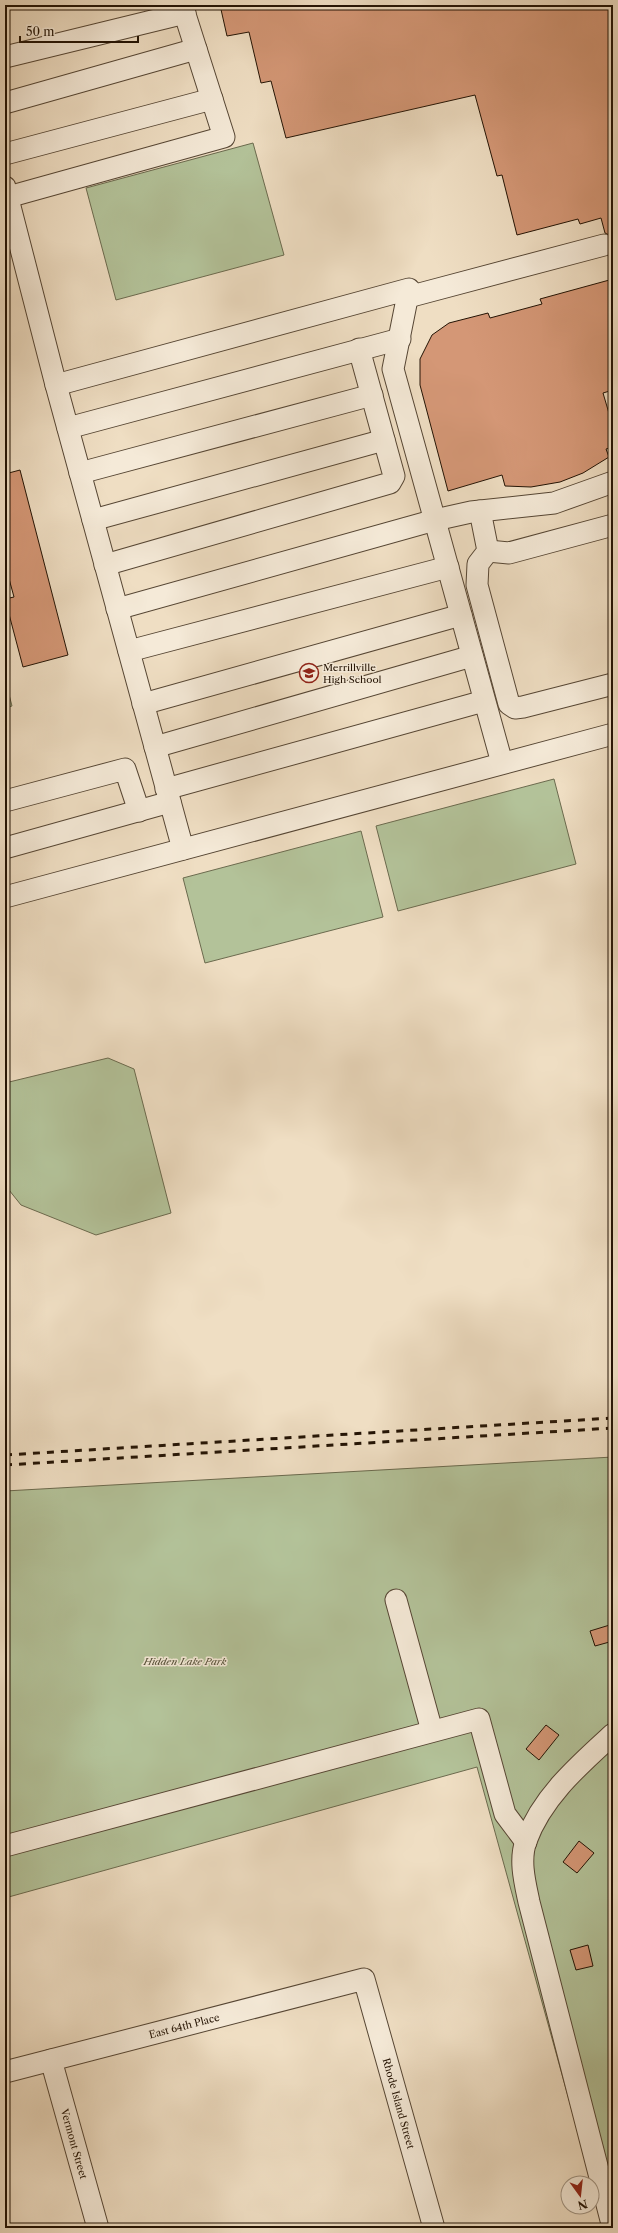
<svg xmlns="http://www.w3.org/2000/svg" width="618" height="2233" font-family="'Libre Caslon Text',serif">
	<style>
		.green { fill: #b3c299; stroke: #6b6a4e }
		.building { fill: #d49776; stroke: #231304 }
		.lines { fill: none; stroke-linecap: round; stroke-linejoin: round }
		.minor-casing { stroke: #564634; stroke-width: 23 }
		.minor { stroke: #f5ead8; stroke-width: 21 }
		.rail { stroke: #231304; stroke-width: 3; stroke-dasharray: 7 7; stroke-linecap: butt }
		.labels { text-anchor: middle; stroke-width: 3; stroke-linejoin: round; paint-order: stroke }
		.poi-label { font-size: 10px; fill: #231304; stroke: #f5ead8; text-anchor: start }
		.park-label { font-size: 10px; font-style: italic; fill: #555038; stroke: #f5ead8 }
		.street-label { font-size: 10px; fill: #231304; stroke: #f5ead8 }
	</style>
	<rect width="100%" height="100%" fill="#efdec3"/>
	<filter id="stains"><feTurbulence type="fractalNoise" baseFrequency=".005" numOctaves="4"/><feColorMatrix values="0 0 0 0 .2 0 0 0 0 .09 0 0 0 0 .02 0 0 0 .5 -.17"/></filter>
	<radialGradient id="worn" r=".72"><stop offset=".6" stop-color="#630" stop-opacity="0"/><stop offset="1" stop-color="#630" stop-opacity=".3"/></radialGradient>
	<!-- green -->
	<g class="green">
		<path d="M253 143 284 255 116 300 86 188Z"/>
		<path d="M5 679 12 706 5 708Z"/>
		<path d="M554 779 576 864 398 911 376 826Z"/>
		<path d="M361 831 383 917 205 963 183 878Z"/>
		<path d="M108 1058 134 1069 171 1213 96 1235 21 1205 5 1185V1083Z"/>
		<path d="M613 1457V2228L592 2183 477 1767 5 1898V1491Z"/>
	</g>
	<!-- building -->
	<g class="building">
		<path d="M220 5H613V237L605 233 601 218 580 224 578 219 517 235 502 175 497 176 475 95 286 138 271 81 261 83 249 32 227 36Z"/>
		<path d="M613 279V390L603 393 613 427V447L606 449 609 457 583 473 560 482 531 487 505 486 502 475 448 491 420 385V359L432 335 449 323 488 313 490 318 542 304 540 299Z"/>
		<path d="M20 470 68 655 23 667 5 599 14 597 5 564V474Z"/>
		<path d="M613 1624V1641L595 1646 590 1631Z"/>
		<path d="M546 1725 559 1735 539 1760 526 1749Z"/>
		<path d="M579 1841 594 1853 577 1873 563 1862Z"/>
		<path d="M588 1945 593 1966 576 1970 570 1950Z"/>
	</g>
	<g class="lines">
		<!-- minor casing -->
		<g class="minor-casing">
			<g id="minor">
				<path d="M5 57 185 13"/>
				<path d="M5 103 196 49"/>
				<path d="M5 154 212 99"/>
				<path d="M5 187 56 385 183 849"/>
				<path d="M8 197 224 137 182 5"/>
				<path d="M408 297 604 245"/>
				<path d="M56 385 409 289 393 369 502 763"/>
				<path d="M68 428 400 339"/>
				<path d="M80 473 372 395"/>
				<path d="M480 511 488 551 478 564 477 585 509 704 515 708 523 707 613 684"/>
				<path d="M93 520 384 440"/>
				<path d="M488 551 509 553 613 525"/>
				<path d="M105 565 390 483 394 476 359 349"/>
				<path d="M117 609 435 520 471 512 554 503 613 482"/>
				<path d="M129 651 448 567"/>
				<path d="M143 704 461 615"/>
				<path d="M155 747 472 656"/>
				<path d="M166 789 484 701"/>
				<path d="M5 801 125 769 139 811"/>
				<path d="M5 848 170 802"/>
				<path d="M5 897 613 734"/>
				<path d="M396 1600 432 1731"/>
				<path d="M613 1734C579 1765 542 1797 526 1841 519 1860 525 1883 529 1902L613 2228"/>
				<path d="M5 1846 479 1719 505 1814 526 1842"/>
				<path id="s1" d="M51 2060 98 2228"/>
				<path id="s2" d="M5 2072 364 1979 434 2228"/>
			</g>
		</g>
		<!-- minor -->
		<use href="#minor" class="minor"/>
		<!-- rail -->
		<g class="rail">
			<path d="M5 1455 613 1418"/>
			<path d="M5 1465 613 1428"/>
		</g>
	</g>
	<!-- icons -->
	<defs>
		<g id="school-ring" transform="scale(1)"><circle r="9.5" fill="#f5ead8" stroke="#8f2418" stroke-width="1.5"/><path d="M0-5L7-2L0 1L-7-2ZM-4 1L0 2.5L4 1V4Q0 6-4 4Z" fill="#8f2418"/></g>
	</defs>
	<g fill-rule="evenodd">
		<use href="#school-ring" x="309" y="673"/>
	</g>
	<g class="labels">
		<!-- poi labels -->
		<g class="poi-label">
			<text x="323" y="671">Merrillville<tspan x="323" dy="12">High School</tspan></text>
		</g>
		<!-- park labels -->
		<g class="park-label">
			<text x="185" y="1665">Hidden Lake Park</text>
		</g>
		<!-- street labels -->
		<g class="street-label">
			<text dy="4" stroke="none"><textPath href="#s2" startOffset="185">East 64th Place</textPath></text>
			<text dy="4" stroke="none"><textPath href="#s2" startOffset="500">Rhode Island Street</textPath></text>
			<text dy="4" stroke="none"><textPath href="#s1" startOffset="87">Vermont Street</textPath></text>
		</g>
	</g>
	<!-- margin -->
	<rect width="618" height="2233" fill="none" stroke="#efdec3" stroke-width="20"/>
	<rect x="6" y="6" width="606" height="2221" fill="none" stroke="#231304" stroke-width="2"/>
	<rect x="10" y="10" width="598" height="2213" fill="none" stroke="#231304"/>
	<!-- north arrow -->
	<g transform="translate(580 2195) rotate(165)"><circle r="19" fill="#f5ead8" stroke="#a19483"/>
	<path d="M0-3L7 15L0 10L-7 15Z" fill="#8f2418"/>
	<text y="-6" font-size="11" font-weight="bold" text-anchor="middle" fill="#231304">N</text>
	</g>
	<!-- scale -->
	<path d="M20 36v6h118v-6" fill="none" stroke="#231304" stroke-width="2"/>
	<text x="26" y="36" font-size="12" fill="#231304" stroke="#f5ead8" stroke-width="3" paint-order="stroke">50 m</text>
	<rect width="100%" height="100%" filter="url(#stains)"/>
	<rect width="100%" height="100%" fill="url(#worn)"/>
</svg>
